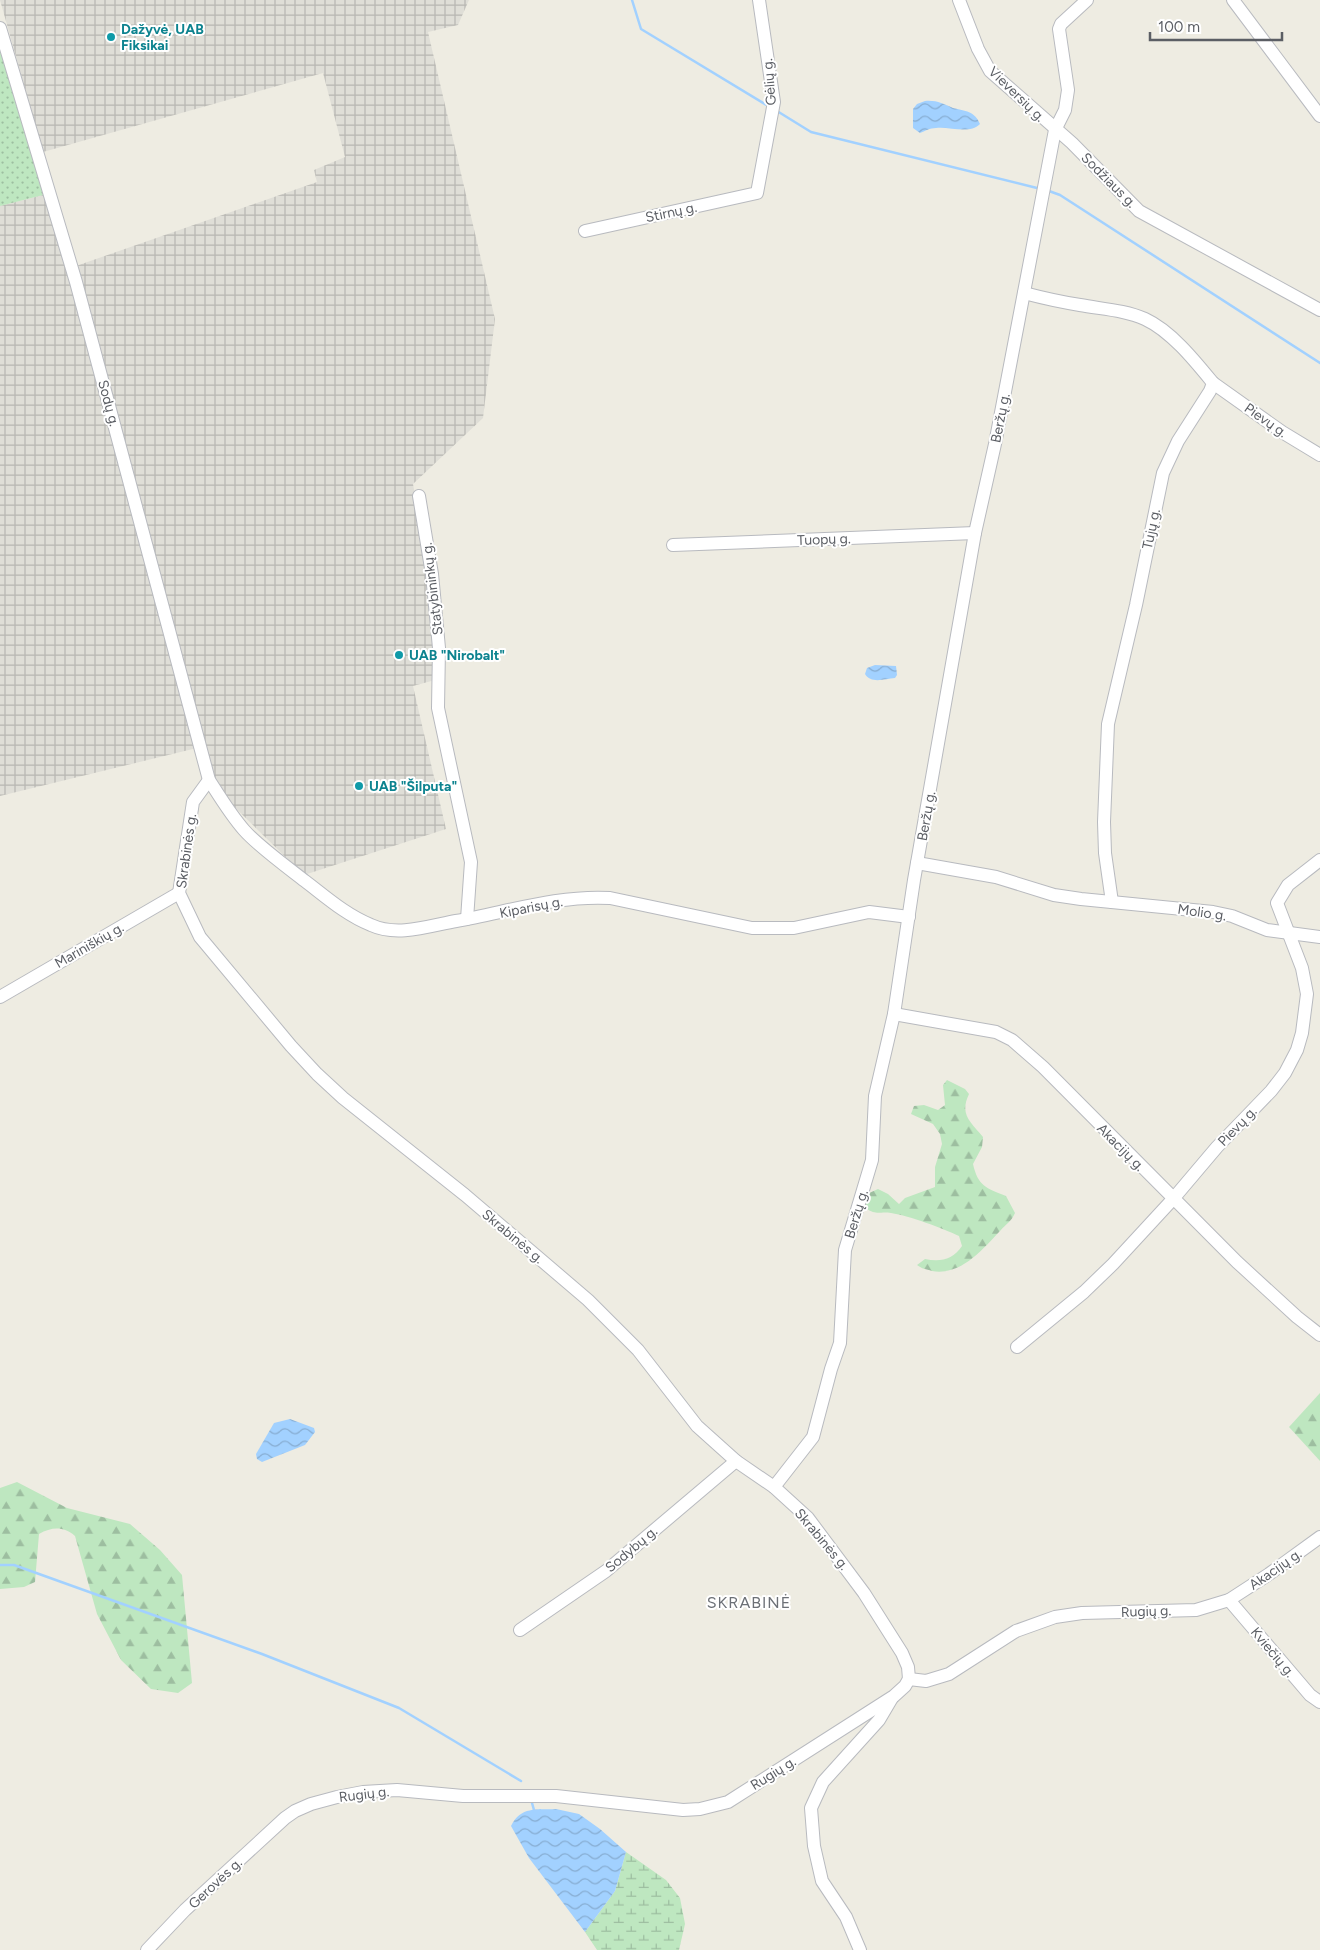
<svg xmlns="http://www.w3.org/2000/svg" width="1320" height="1950" font-family="Figtree,sans-serif">
	<style>
		.industrial { fill: url(#industrial-grid) }
		.grass { fill: url(#grass-dots) }
		.forest { fill: url(#forest-firs) }
		.wetland { fill: url(#wetland-marsh) }
		.water { fill: url(#water-waves) }
		.lines { fill: none; stroke-linecap: round; stroke-linejoin: round }
		.stream { stroke: #a2d1ff; stroke-width: 2.5 }
		.minor-casing { stroke: #b8babf; stroke-width: 14 }
		.minor { stroke: #fff; stroke-width: 12 }
		.culture-dot { fill: #0f9aa8; stroke: #fff; stroke-width: 2 }
		.labels { text-anchor: middle; stroke-width: 4; stroke-linejoin: round; paint-order: stroke }
		.culture-label { font-size: 14px; font-weight: bold; fill: #0d838f; stroke: #fff; text-anchor: start }
		.street-label { font-size: 14px; fill: #5b5e64; stroke: #fff }
		.quarter-label { font-size: 16px; letter-spacing: 1px; fill: #6c7076; stroke: #fff }
	</style>
	<defs>
		<pattern id="industrial-grid" width="8" height="8" patternUnits="userSpaceOnUse" patternTransform="scale(1.25)"><rect width="8" height="8" fill="#dfded7"/><path d="M0 4h8M4 0v8" fill="none" stroke="#b8b7b2"/></pattern>
		<pattern id="grass-dots" width="8" height="8" patternUnits="userSpaceOnUse" patternTransform="scale(1.25)"><rect width="8" height="8" fill="#bee7c0"/><path d="M2 2h.1M6 6h.1" fill="none" stroke="#9dbea0" stroke-width="1.8" stroke-linecap="round"/></pattern>
		<pattern id="forest-firs" width="22" height="20" patternUnits="userSpaceOnUse" patternTransform="scale(1.25)"><rect width="22" height="20" fill="#bee7c0"/><path d="M5 1l3.5 6h-7zM16 11l3.5 6h-7z" fill="#9dbea0"/></pattern>
		<pattern id="wetland-marsh" width="20" height="14" patternUnits="userSpaceOnUse" patternTransform="scale(1.25)"><rect width="20" height="14" fill="#bee7c0"/><path d="M1 5h8M5 5V1M11 12h8M15 12V8" fill="none" stroke="#9dbea0"/></pattern>
		<pattern id="water-waves" width="16" height="10" patternUnits="userSpaceOnUse" patternTransform="scale(1.25)"><rect width="16" height="10" fill="#a2d1ff"/><path d="M0 5q4-4 8 0t8 0" fill="none" stroke="#87add2"/></pattern>
	</defs>
	<rect width="100%" height="100%" fill="#eeece2"/>
	<!-- industrial -->
	<g class="industrial">
		<path d="M0 0H469L458 25 428 32 495 319 483 418 413 484 429 575 435 680 413 686 446 829 304 875 217 790 76 266 317 182 314 170 345 157 323 73 43 152Z"/>
		<path d="M47 194 197 748 0 796V206Z"/>
	</g>
	<!-- grass -->
	<path class="grass" d="M0 43 47 194 0 206Z"/>
	<!-- forest -->
	<g class="forest">
		<path d="M947 1080 965 1089 969 1094C959 1115 971 1122 983 1137L982 1147 973 1164C978 1186 986 1188 1006 1196L1015 1213C1011 1222 1006 1224 1000 1231 982 1250 961 1276 932 1271 926 1269 922 1269 917 1265L925 1259C940 1262 953 1260 962 1246L959 1236C942 1228 910 1216 891 1213 879 1211 878 1216 865 1208L863 1202 867 1194 878 1189 888 1194 899 1204 905 1198 935 1187V1167L942 1144 940 1134 933 1124 911 1114 914 1106 924 1105 938 1110 945 1105 943 1085Z"/>
		<path d="M1320 1393V1461L1289 1427Z"/>
		<path d="M17 1482 67 1508 130 1524 160 1550 182 1575 192 1683 178 1693 151 1689 121 1660 97 1614 75 1536C63 1526 52 1527 39 1534L35 1582 24 1587 0 1589V1488Z"/>
	</g>
	<!-- wetland -->
	<path class="wetland" d="M626 1852 666 1880 680 1898 685 1924 679 1950H597L585 1932 615 1891Z"/>
	<!-- water -->
	<g class="water">
		<path d="M925 101C937 100 943 104 953 108 965 111 975 111 980 124 969 135 949 126 936 128 930 128 925 131 920 133L913 128V109L917 104Z"/>
		<path d="M875 665 896 666 897 675 895 678C884 679 871 684 865 674L867 668Z"/>
		<path d="M290 1419 314 1428 315 1432 305 1445 262 1462 257 1459 256 1454 274 1423Z"/>
		<path d="M556 1809 579 1814 600 1829 626 1852 615 1891 585 1932 529 1858 511 1826C521 1806 536 1810 556 1809Z"/>
	</g>
	<g class="lines">
		<!-- stream -->
		<g class="stream">
			<path d="M632 0 641 29 768 106"/>
			<path d="M777 111 811 132 1037 188"/>
			<path d="M1049 191 1060 195 1320 363"/>
			<path d="M0 1565H14L262 1654 399 1708 521 1781"/>
			<path d="M532 1803 534 1810"/>
		</g>
		<!-- minor casing -->
		<g class="minor-casing">
			<g id="minor">
				<path d="M959 0 978 49 990 71 1072 143 1139 211 1320 310"/>
				<path d="M1233 0 1320 116"/>
				<path d="M0 28 76 282 209 780C220 797 230 814 244 830 258 846 287 867 305 881 326 897 346 915 371 925 397 937 429 926 456 921 507 912 558 895 610 898L752 928H794L869 912 909 917"/>
				<path d="M585 231 757 193 774 102 759 0"/>
				<path d="M1024 293C1043 298 1061 302 1080 305 1102 309 1125 310 1145 319 1171 331 1195 361 1213 383L1210 391 1178 441 1163 473 1136 605 1108 724 1104 822 1105 853 1112 902"/>
				<path d="M1213 383 1282 432 1320 455"/>
				<path d="M419 496 432 574 439 648 438 708 471 862 467 919"/>
				<path d="M673 545 975 533"/>
				<path d="M209 780 193 802 179 893 200 937 291 1046 317 1074 343 1098 465 1195 588 1300 638 1350 697 1426 736 1461 774 1487 808 1518 864 1593 902 1653 908 1667 909 1679"/>
				<path d="M917 863 996 877 1054 895 1081 899 1213 912 1232 916 1267 930 1320 937"/>
				<path d="M0 997 179 893"/>
				<path d="M894 1014 996 1032 1012 1040 1043 1067 1237 1262 1297 1317 1320 1335"/>
				<path d="M1017 1347 1084 1292 1113 1264 1173 1199 1217 1147 1271 1091 1285 1073 1297 1050 1302 1033 1307 994 1302 968 1277 903 1288 885 1320 860"/>
				<path d="M774 1487 813 1437 831 1369 840 1343 845 1250 872 1160 875 1096 894 1014 914 880 975 533 995 444 1055 130 1065 110 1068 90 1059 29 1061 24 1087 0"/>
				<path d="M1229 1600 1310 1695 1320 1702"/>
				<path d="M520 1630 606 1571 736 1461"/>
				<path d="M909 1679 926 1681 949 1674 1016 1631 1055 1617 1082 1613 1196 1610 1229 1600 1269 1574 1320 1537"/>
				<path d="M147 1950 185 1910 285 1818 295 1811 311 1804 337 1797 363 1792 397 1790 463 1796H556L683 1810 700 1809 728 1802 894 1696 905 1686 909 1679"/>
				<path d="M860 1950 846 1917 822 1881 814 1846 811 1808 823 1782 879 1720 892 1698"/>
			</g>
		</g>
		<!-- minor -->
		<use href="#minor" class="minor"/>
	</g>
	<!-- markers -->
	<g class="culture-dot">
		<circle cx="111" cy="37" r="5"/>
		<circle cx="399" cy="655" r="5"/>
		<circle cx="359" cy="786" r="5"/>
	</g>
	<g class="labels">
		<!-- culture labels -->
		<g class="culture-label">
			<text x="121" y="34">Dažyvė, UAB<tspan x="121" dy="16">Fiksikai</tspan></text>
			<text x="409" y="660">UAB "Nirobalt"</text>
			<text x="369" y="791">UAB "Šilputa"</text>
		</g>
		<!-- street labels -->
		<g class="street-label">
			<text transform="translate(769 82) rotate(-95)" y="5">Gėlių g.</text>
			<text transform="translate(1017 94) rotate(44)" y="5">Vieversių g.</text>
			<text transform="translate(1109 180) rotate(45)" y="5">Sodžiaus g.</text>
			<text transform="translate(671 212) rotate(-12)" y="5">Stirnų g.</text>
			<text transform="translate(109 403) rotate(75)" y="5">Sodų g.</text>
			<text transform="translate(1000 418) rotate(-79)" y="5">Beržų g.</text>
			<text transform="translate(1266 420) rotate(35)" y="5">Pievų g.</text>
			<text transform="translate(1151 529) rotate(-78)" y="5">Tujų g.</text>
			<text transform="translate(824 539) rotate(-2)" y="5">Tuopų g.</text>
			<text transform="translate(432 589) rotate(-97)" y="5">Statybininkų g.</text>
			<text transform="translate(926 816) rotate(-80)" y="5">Beržų g.</text>
			<text transform="translate(186 851) rotate(-82)" y="5">Skrabinės g.</text>
			<text transform="translate(531 907) rotate(-11)" y="5">Kiparisų g.</text>
			<text transform="translate(1202 912) rotate(8)" y="5">Molio g.</text>
			<text transform="translate(89 945) rotate(-30)" y="5">Mariniškių g.</text>
			<text transform="translate(1237 1126) rotate(-46)" y="5">Pievų g.</text>
			<text transform="translate(1121 1147) rotate(45)" y="5">Akacijų g.</text>
			<text transform="translate(856 1214) rotate(-73)" y="5">Beržų g.</text>
			<text transform="translate(513 1236) rotate(40)" y="5">Skrabinės g.</text>
			<text transform="translate(822 1539) rotate(50)" y="5">Skrabinės g.</text>
			<text transform="translate(631 1549) rotate(-40)" y="5">Sodybų g.</text>
			<text transform="translate(1275 1569) rotate(-35)" y="5">Akacijų g.</text>
			<text transform="translate(1146 1611) rotate(-2)" y="5">Rugių g.</text>
			<text transform="translate(1273 1652) rotate(50)" y="5">Kviečių g.</text>
			<text transform="translate(773 1773) rotate(-32)" y="5">Rugių g.</text>
			<text transform="translate(364 1794) rotate(-7)" y="5">Rugių g.</text>
			<text transform="translate(215 1883) rotate(-43)" y="5">Gerovės g.</text>
		</g>
		<!-- quarter labels -->
		<g class="quarter-label">
			<text x="749" y="1608">SKRABINĖ</text>
		</g>
	</g>
	<!-- scale -->
	<path d="M1150 32v8h132v-8" fill="none" stroke="#5b5e64" stroke-width="2.5"/>
	<text x="1158" y="32" font-size="15" fill="#5b5e64" stroke="#ffffff" stroke-width="4" paint-order="stroke">100 m</text>
</svg>
